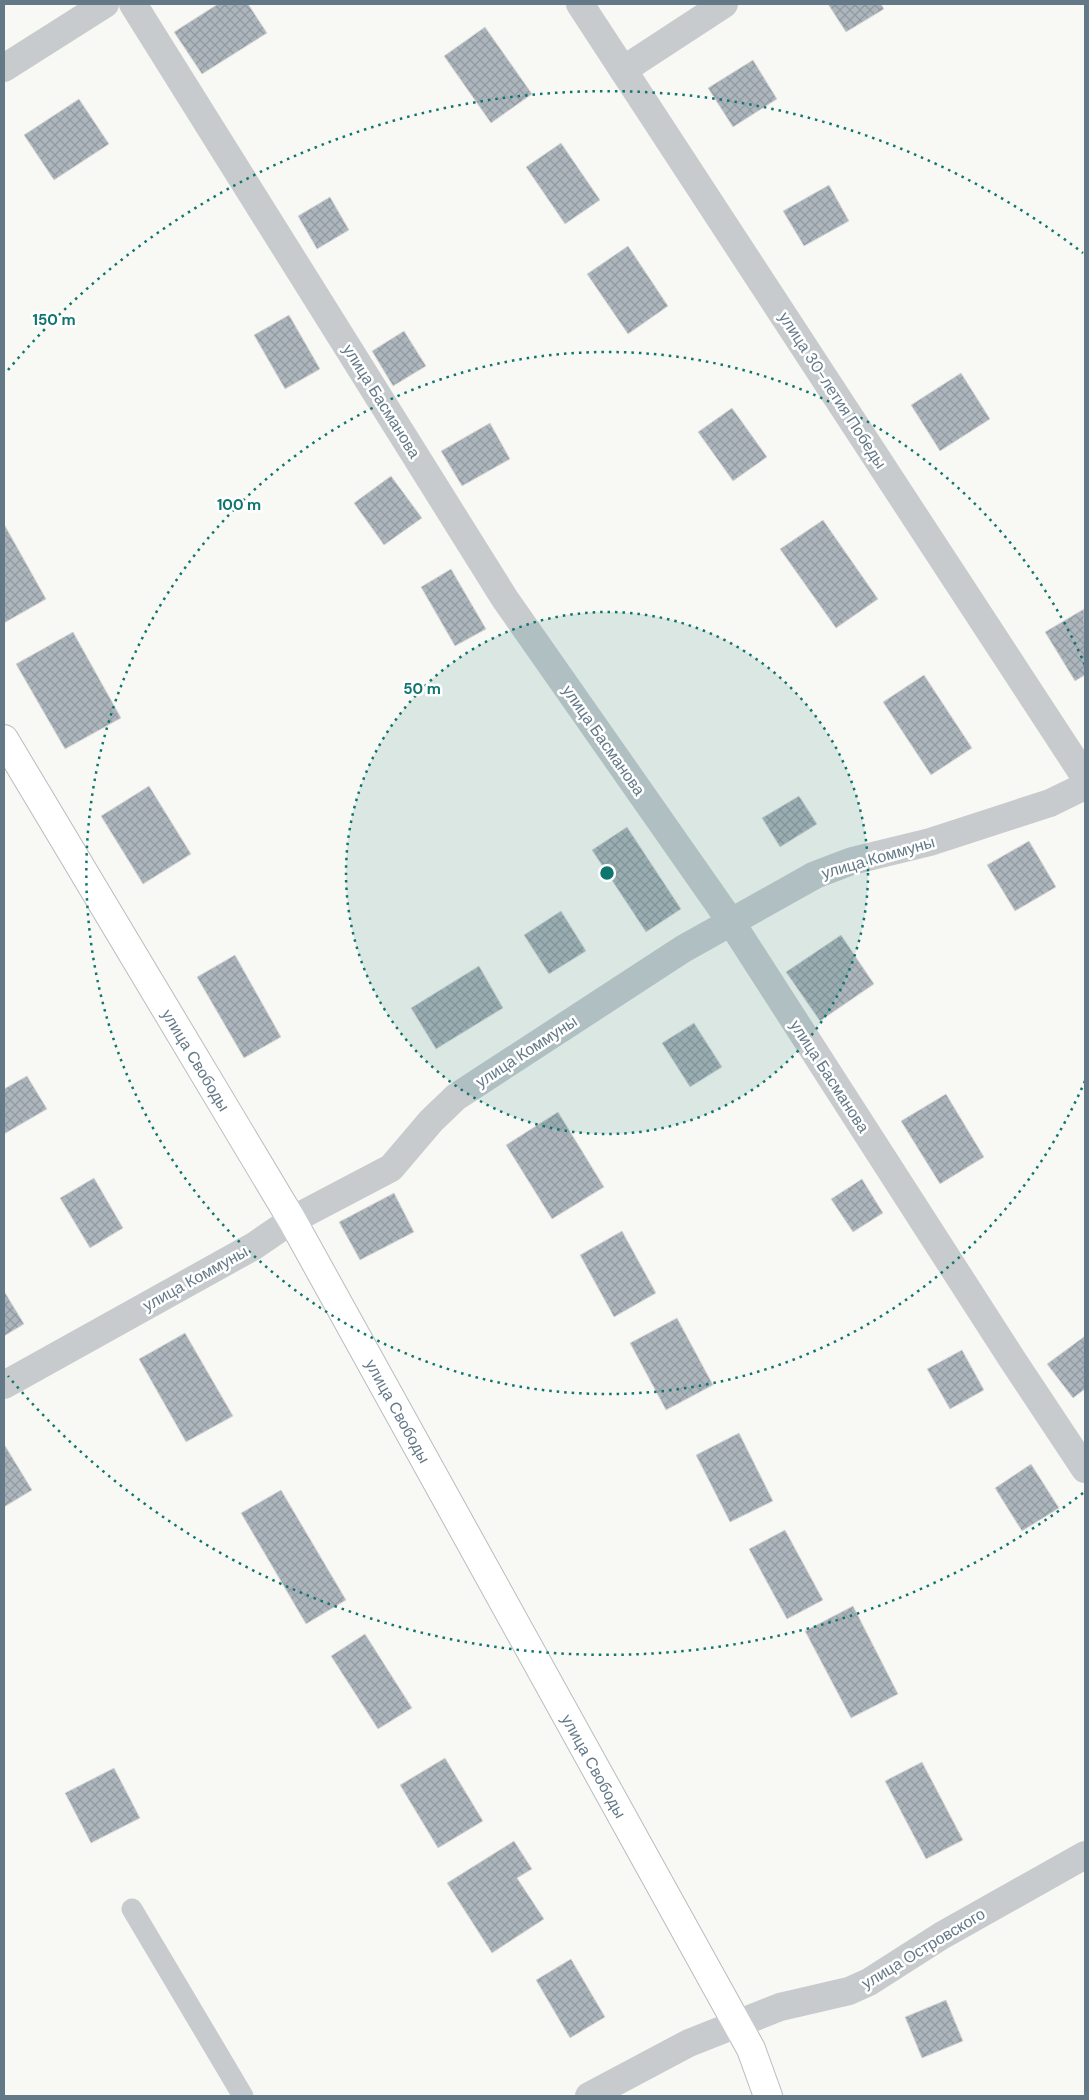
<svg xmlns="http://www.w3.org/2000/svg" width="1089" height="2100" font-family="'DM Sans',sans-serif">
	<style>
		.building { fill: url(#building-cross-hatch); stroke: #d9d9d7 }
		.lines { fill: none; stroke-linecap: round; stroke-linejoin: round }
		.secondary-casing { stroke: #b7bdc1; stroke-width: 30 }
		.lane { stroke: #c7cbce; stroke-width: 21 }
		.street { stroke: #c7cbce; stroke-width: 28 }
		.secondary { stroke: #fff; stroke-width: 28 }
		.ring { fill: none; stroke: #0f766e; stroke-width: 2.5; stroke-dasharray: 2.5 5 }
		.labels { text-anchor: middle; stroke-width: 5; stroke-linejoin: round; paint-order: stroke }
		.street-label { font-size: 16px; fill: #647988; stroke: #fff }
		.centre { fill: #0f766e; stroke: #fff; stroke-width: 2.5 }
		.ring-label { font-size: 15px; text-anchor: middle; font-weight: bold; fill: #0f766e; stroke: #fff; stroke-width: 5; stroke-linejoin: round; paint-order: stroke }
	</style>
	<defs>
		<pattern id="building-cross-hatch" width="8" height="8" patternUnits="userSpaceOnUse" patternTransform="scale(1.25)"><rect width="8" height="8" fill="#adb6bc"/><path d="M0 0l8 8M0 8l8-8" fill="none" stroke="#90999f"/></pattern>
	</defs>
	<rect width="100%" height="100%" fill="#f8f8f4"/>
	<!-- building -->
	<g class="building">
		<path d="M218 4H248L267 33 202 74 174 32Z"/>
		<path d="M828 4H881L884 9 846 32Z"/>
		<path d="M485 27 532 94 491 123 444 56Z"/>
		<path d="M753 60 777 99 733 127 708 88Z"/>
		<path d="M79 99 109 144 54 180 24 135Z"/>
		<path d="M561 143 600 200 565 224 526 167Z"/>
		<path d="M829 185 849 221 804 246 783 211Z"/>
		<path d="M330 197 349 230 317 249 298 216Z"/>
		<path d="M628 246 668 306 628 334 587 274Z"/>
		<path d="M289 315 320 369 285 389 254 335Z"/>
		<path d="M404 331 426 366 393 386 372 351Z"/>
		<path d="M961 373 990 419 940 451 911 405Z"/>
		<path d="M732 408 767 457 733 481 698 432Z"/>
		<path d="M490 423 510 459 462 486 441 451Z"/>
		<path d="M391 476 422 518 384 545 354 503Z"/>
		<path d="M823 520 878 599 836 628 780 549Z"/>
		<path d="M4 524 46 599 4 623Z"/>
		<path d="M451 569 486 629 455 646 421 587Z"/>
		<path d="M1084 609 1085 675 1075 681 1045 632Z"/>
		<path d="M73 632 121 718 65 749 16 664Z"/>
		<path d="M924 675 972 748 931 775 883 702Z"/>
		<path d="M149 786 191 854 143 884 101 816Z"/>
		<path d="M799 796 817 824 780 847 762 818Z"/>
		<path d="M627 827 681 909 646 932 592 850Z"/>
		<path d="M1029 841 1056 887 1015 911 987 865Z"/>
		<path d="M561 911 586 951 549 974 524 935Z"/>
		<path d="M841 935 874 984 820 1021 786 972Z"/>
		<path d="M235 955 281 1037 244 1058 197 977Z"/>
		<path d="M479 966 503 1008 436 1049 411 1008Z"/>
		<path d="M694 1023 722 1067 690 1087 662 1043Z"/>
		<path d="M27 1076 47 1109 4 1134V1089Z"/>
		<path d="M946 1094 984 1157 940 1184 901 1121Z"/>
		<path d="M558 1112 604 1187 552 1219 506 1145Z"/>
		<path d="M94 1178 123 1228 90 1248 60 1198Z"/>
		<path d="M862 1179 883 1213 853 1232 831 1199Z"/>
		<path d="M394 1193 414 1232 360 1260 339 1222Z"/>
		<path d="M622 1231 656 1293 614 1317 580 1255Z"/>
		<path d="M4 1291 24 1324 4 1336Z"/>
		<path d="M677 1318 713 1385 666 1410 630 1343Z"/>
		<path d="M185 1333 233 1416 186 1442 139 1359Z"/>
		<path d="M1085 1336V1389L1073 1398 1047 1364Z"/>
		<path d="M962 1350 984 1390 950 1409 927 1369Z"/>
		<path d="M739 1433 773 1501 730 1522 696 1455Z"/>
		<path d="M4 1444 32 1490 4 1507Z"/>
		<path d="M1031 1464 1059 1508 1022 1531 995 1488Z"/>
		<path d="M281 1490 346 1600 306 1624 241 1513Z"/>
		<path d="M785 1530 823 1600 787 1619 749 1549Z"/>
		<path d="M853 1606 898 1694 851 1718 805 1631Z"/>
		<path d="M365 1634 412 1708 378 1729 331 1656Z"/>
		<path d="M445 1758 483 1821 438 1848 400 1785Z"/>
		<path d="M922 1762 963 1840 926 1859 885 1781Z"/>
		<path d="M114 1768 140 1818 91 1843 65 1793Z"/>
		<path d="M514 1841 532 1869 517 1878 544 1919 492 1953 447 1883Z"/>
		<path d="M571 1959 605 2017 570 2038 536 1980Z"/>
		<path d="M946 2000 963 2041 922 2058 905 2017Z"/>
	</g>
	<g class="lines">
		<!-- secondary casing -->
		<g class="secondary-casing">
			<path id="secondary" d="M4 739 292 1220 751 2049 768 2096"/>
		</g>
		<!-- lane -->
		<path class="lane" d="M132 1909 243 2096"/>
		<!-- street -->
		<g class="street">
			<path d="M133 4 505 599 731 922 1012 1359 1085 1469"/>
			<path d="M580 4 1085 777"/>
			<path d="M4 68 105 4"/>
			<path d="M623 70 724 4"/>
			<path d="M4 1385 254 1246 292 1220 391 1168 431 1121 456 1097 683 949 815 875 852 861 930 842 1050 803 1085 786"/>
			<path d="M589 2096 689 2043 780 2007 849 1991 869 1982 941 1936 1085 1855"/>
		</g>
		<!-- secondary -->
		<use href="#secondary" class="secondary"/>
	</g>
	<!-- distance rings -->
	<circle cx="607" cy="873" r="261" fill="#0f766e" fill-opacity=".12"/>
	<g class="ring">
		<circle cx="607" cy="873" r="261"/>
		<path d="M1085 1081A521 521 0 1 1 1085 665"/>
		<path d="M1083 1493A782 782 0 0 1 8 1376M8 370A782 782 0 0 1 1083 253"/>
	</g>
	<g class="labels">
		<!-- street labels -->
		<g class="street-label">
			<text transform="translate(833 390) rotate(57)" y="6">улица 30-летия Победы</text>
			<text transform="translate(382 401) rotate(58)" y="6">улица Басманова</text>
			<text transform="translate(604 740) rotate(55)" y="6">улица Басманова</text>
			<text transform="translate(878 857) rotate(-16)" y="6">улица Коммуны</text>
			<text transform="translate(526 1051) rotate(-33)" y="6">улица Коммуны</text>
			<text transform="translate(196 1060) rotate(59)" y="6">улица Свободы</text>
			<text transform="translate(830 1076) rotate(57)" y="6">улица Басманова</text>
			<text transform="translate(195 1278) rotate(-29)" y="6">улица Коммуны</text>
			<text transform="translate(398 1411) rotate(61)" y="6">улица Свободы</text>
			<text transform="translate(594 1766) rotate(61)" y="6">улица Свободы</text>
			<text transform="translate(923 1948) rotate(-31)" y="6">улица Островского</text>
		</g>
	</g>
	<circle cx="607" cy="873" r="8" class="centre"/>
	<g class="ring-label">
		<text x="54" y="325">150 m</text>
		<text x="239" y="510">100 m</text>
		<text x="422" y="694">50 m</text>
	</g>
	<!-- border -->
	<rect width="1089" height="2100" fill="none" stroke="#647988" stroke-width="10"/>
</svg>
